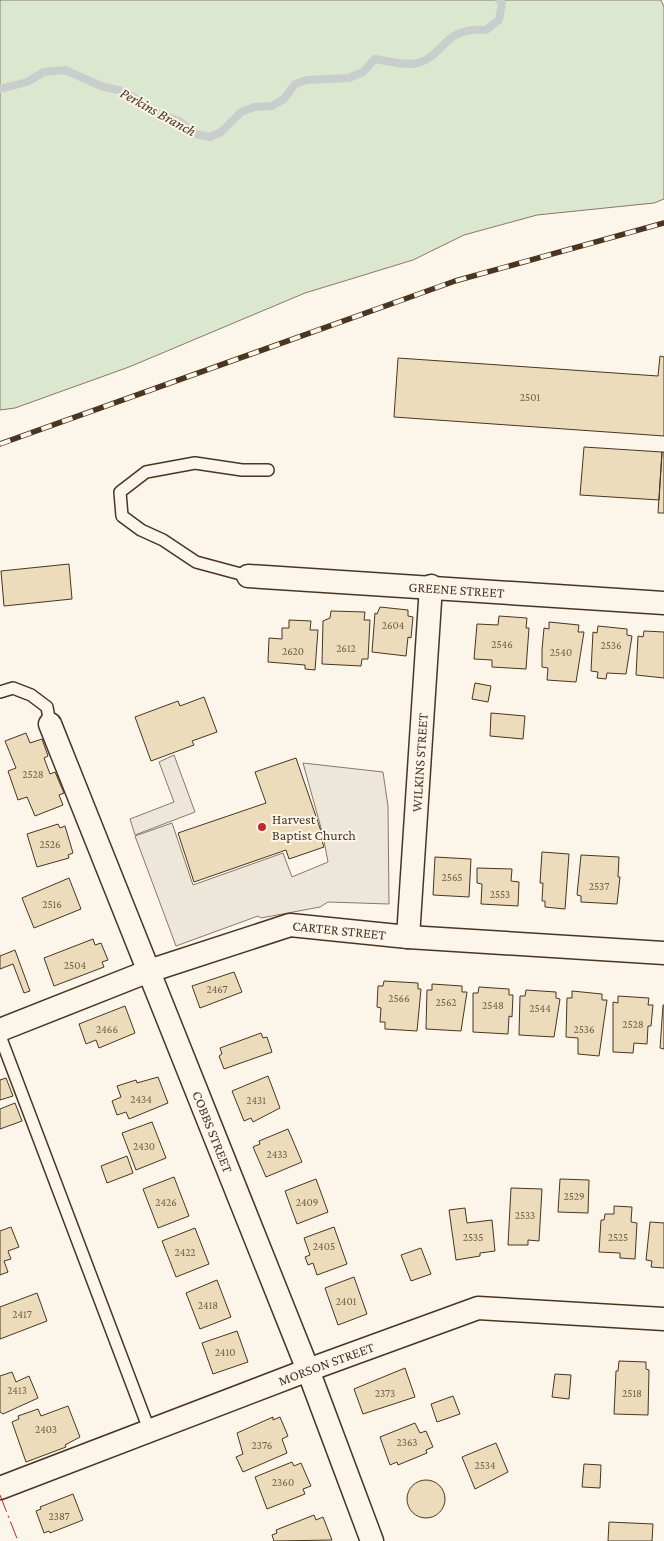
<svg xmlns="http://www.w3.org/2000/svg" width="664" height="1541" font-family="'Crimson Pro',serif">
	<style>
		.green { fill: #dce7d0; stroke: #887966 }
		.parking { fill: #ede7d9; stroke: #887966 }
		.lines { fill: none; stroke-linecap: round; stroke-linejoin: round }
		.stream { stroke: #c9cecd; stroke-width: 8 }
		.building { fill: #ecdcbc; stroke: #4a3520 }
		.service-casing { stroke: #4a3520; stroke-width: 14 }
		.minor-casing { stroke: #4a3520; stroke-width: 25 }
		.service { stroke: #fbf6e9; stroke-width: 11 }
		.minor { stroke: #fbf6e9; stroke-width: 22 }
		.rail-casing { stroke: #4a3520; stroke-width: 5.5 }
		.rail { stroke: #fbf6e9; stroke-width: 4; stroke-dasharray: 11; stroke-linecap: butt }
		.power { stroke: #c62828; stroke-width: 1; stroke-dasharray: 18 4 2.5 4; stroke-linecap: butt }
		.poi-dot { fill: #c62828; stroke: #fbf6e9; stroke-width: 2 }
		.labels { text-anchor: middle; stroke-width: 4; stroke-linejoin: round; paint-order: stroke }
		.number-label { font-size: 11px; fill: #725f47 }
		.street-label { font-size: 14px; fill: #4a3520; stroke: #fbf6e9 }
		.poi-label { font-size: 14px; fill: #4a3520; stroke: #fbf6e9; text-anchor: start }
		.water-label { font-size: 15px; font-style: italic; fill: #4a3520; stroke: #fbf6e9 }
	</style>
	<rect width="100%" height="100%" fill="#fbf6e9"/>
	<!-- green -->
	<path class="green" d="M0,0H661L664,7V199L654,203L537,215L464,235L413,260L305,293L129,367L15,408L0,410Z"/>
	<!-- parking -->
	<path class="parking" d="M174,755L195,812L135,835L130,819L174,802L159,762Z
		M303,763L383,772L388,806L389,904L328,902L320,907L261,918L258,916L176,946L135,836L172,823L193,885L283,853L292,877L328,862L323,835Z"/>
	<g class="lines">
		<!-- stream -->
		<path class="stream" d="M0,89L27,82L44,72L65,70L101,86L122,91L137,99L147,109L179,121L196,134L210,137L221,132L241,112L254,107L272,106L284,99L295,84L307,80L349,78L363,72L375,59C388,61 405,66 418,63C447,54 442,27 486,30L499,20L502,3L499,0"/>
	</g>
	<!-- building -->
	<path class="building" d="M660,356L664,357V436L394,417L398,358L658,376Z
		M584,447L662,452L659,500L580,495Z
		M662,452H664V513H658Z
		M69,564L72,599L4,606L1,571Z
		M380,607L408,610V616L413,617L411,638L408,637L406,656L372,652L375,613L377,614Z
		M331,611L365,612L364,620H370L368,659H362L361,666L322,664L323,621L330,618Z
		M499,616L527,618L526,628H529L526,669L492,667V660L474,659L477,624L498,625Z
		M289,620L311,621L310,630H318L315,670L305,669V665L268,662L269,638L282,639V628H289Z
		M549,622L579,625L578,632H584L576,682L547,680L548,668L542,667V650L544,628L549,629Z
		M598,626L627,629V635L632,636L626,674L607,673L606,679L597,678L598,672L591,671L593,632L597,633Z
		M644,631L664,632V678L636,675L638,636L643,637Z
		M475,683L491,686L488,702L472,699Z
		M204,697L217,732L192,741L194,745L151,761L135,717L178,701L180,706Z
		M491,713L525,716L523,739L490,736Z
		M26,733L30,743L42,739L48,756L44,758L50,774L55,772L64,793L59,795L63,805L35,816L27,797L18,800L8,771L16,768L5,741Z
		M296,758L323,837L321,838L324,847L289,859L286,850L194,882L178,833L266,803L255,772Z
		M58,824L60,828L65,826L73,853L68,855L69,858L37,867L27,834Z
		M542,852L569,854L565,909L545,907V901H542L543,883H540Z
		M581,855L619,857L618,877H620L617,904L581,902V896L577,895Z
		M435,857L471,859L469,897L433,895Z
		M477,868L512,869L511,881L519,882L518,906L481,904L482,884L477,883Z
		M69,878L81,909L34,928L22,898Z
		M93,939L95,945L101,943L108,960L102,962L104,967L54,986L44,958Z
		M15,950L30,991L24,993L13,964L0,969V956Z
		M234,972L242,992L200,1008L192,986Z
		M384,981L418,983V989H421L417,1031L385,1029V1022H380L381,1008L377,1007L378,986H383Z
		M432,984L462,986V992H467L461,1031L426,1029L427,990H432Z
		M479,987L509,989V995H513L512,1017L509,1016L508,1034L473,1032V993H478Z
		M526,990L556,992V998L560,999L554,1037L519,1035L520,996H525Z
		M572,991L602,994V1000H607L599,1056L578,1054V1038L566,1037L567,998H572Z
		M618,996L649,998L648,1005H653L651,1026H648L647,1044L634,1043L633,1053L613,1052V1002L618,1003Z
		M663,1005H664V1049L660,1048Z
		M125,1006L135,1033L99,1048L96,1040L86,1044L79,1024Z
		M261,1033L263,1038L267,1037L272,1052L224,1069L219,1056L222,1054L220,1048Z
		M268,1076L280,1108L253,1122L251,1118L244,1121L232,1091Z
		M158,1077L168,1103L129,1119L126,1112L117,1115L112,1101L121,1097L117,1086L136,1080L137,1083Z
		M6,1078L13,1096L0,1100V1080Z
		M15,1103L22,1121L0,1129V1109Z
		M152,1122L166,1158L136,1170L122,1133Z
		M288,1129L302,1162L266,1177L253,1147L260,1144L259,1141Z
		M127,1156L133,1173L107,1183L101,1166Z
		M174,1177L189,1216L158,1228L143,1189Z
		M316,1179L328,1212L297,1224L285,1191Z
		M560,1179L589,1180L588,1213L558,1212Z
		M511,1188L542,1189L539,1241L528,1240V1245H508Z
		M614,1206L632,1207L631,1222L637,1223L635,1259L620,1258V1253L599,1252L601,1220H604L605,1214H614Z
		M465,1208L467,1223L492,1220L495,1251L480,1253V1256L456,1260L449,1210Z
		M650,1222L664,1223V1268L651,1267L652,1261L646,1260Z
		M11,1227L19,1247L8,1251L11,1259L4,1261L8,1272L0,1275V1231Z
		M334,1227L347,1264L317,1275L313,1263L308,1265L305,1257L310,1255L304,1238Z
		M195,1228L209,1264L176,1277L162,1241Z
		M421,1248L431,1274L411,1281L401,1255Z
		M354,1277L367,1314L338,1325L325,1288Z
		M217,1280L231,1317L200,1329L186,1293Z
		M37,1293L47,1321L0,1339V1307Z
		M237,1331L248,1362L213,1374L202,1343Z
		M619,1361L646,1362V1369L649,1370L648,1415L614,1414L616,1371H618Z
		M405,1368L415,1397L363,1414L354,1389Z
		M12,1372L16,1382L29,1376L38,1398L3,1414L0,1412V1376Z
		M555,1374L571,1375L569,1399L552,1397Z
		M453,1396L460,1414L437,1422L431,1404Z
		M68,1406L80,1437L65,1445L66,1447L26,1462L12,1422L19,1419L18,1416L38,1409L41,1416Z
		M273,1417V1420L280,1417L288,1436L282,1439L287,1453L243,1472L236,1457L243,1454L237,1433Z
		M415,1423L420,1433L426,1431L433,1447L426,1450L427,1453L398,1465L397,1462L390,1465L380,1437Z
		M496,1443L508,1472L475,1489L462,1457Z
		M292,1462L294,1466L301,1463L311,1486L303,1489L305,1494L267,1509L255,1477Z
		M584,1464L601,1465L600,1488L582,1487Z
		M407 1499a19 19 0 1 1 38 0a19 19 0 1 1-38 0Z
		M73,1494L83,1520L50,1533L49,1531L44,1533L36,1511L41,1509L40,1507Z
		M314,1515L316,1520L323,1517L332,1540L274,1541L272,1535L277,1533L276,1530Z
		M609,1522L653,1524L652,1541H608Z"/>
	<g class="lines">
		<!-- service casing -->
		<g class="service-casing">
			<path id="service" d="M248,576L196,562L163,540L141,530L122,516L120,492L146,472L195,463L242,470H268
				M0,692L13,688L31,695L47,707L50,724
				M0,1036L150,1432"/>
		</g>
		<!-- minor casing -->
		<g class="minor-casing">
			<g id="minor">
				<path id="s1" d="M248,576L664,603"/>
				<path id="s2" d="M50,724L308,1370L372,1541"/>
				<path id="s3" d="M408,937L431,586"/>
				<path id="s4" d="M0,1030L149,971L290,925L408,937L664,953"/>
				<path id="s5" d="M0,1488L308,1370L478,1308L664,1319"/>
			</g>
		</g>
		<!-- service -->
		<use href="#service" class="service"/>
		<!-- minor -->
		<use href="#minor" class="minor"/>
		<!-- rail casing -->
		<g class="rail-casing">
			<path id="rail" d="M0,444L455,281L664,223"/>
		</g>
		<!-- rail -->
		<use href="#rail" class="rail"/>
		<!-- power -->
		<path class="power" d="M0,1495L18,1541"/>
	</g>
	<!-- markers -->
	<circle class="poi-dot" cx="262" cy="827" r="5"/>
	<g class="labels">
		<!-- number labels -->
		<g class="number-label">
			<text x="530" y="401">2501</text>
			<text x="393" y="629">2604</text>
			<text x="502" y="648">2546</text>
			<text x="611" y="649">2536</text>
			<text x="346" y="652">2612</text>
			<text x="293" y="655">2620</text>
			<text x="561" y="656">2540</text>
			<text x="33" y="778">2528</text>
			<text x="50" y="848">2526</text>
			<text x="452" y="881">2565</text>
			<text x="599" y="890">2537</text>
			<text x="500" y="898">2553</text>
			<text x="52" y="908">2516</text>
			<text x="75" y="969">2504</text>
			<text x="217" y="993">2467</text>
			<text x="399" y="1002">2566</text>
			<text x="446" y="1006">2562</text>
			<text x="493" y="1009">2548</text>
			<text x="540" y="1012">2544</text>
			<text x="633" y="1028">2528</text>
			<text x="107" y="1033">2466</text>
			<text x="584" y="1033">2536</text>
			<text x="141" y="1103">2434</text>
			<text x="256" y="1104">2431</text>
			<text x="144" y="1150">2430</text>
			<text x="277" y="1158">2433</text>
			<text x="574" y="1200">2529</text>
			<text x="166" y="1206">2426</text>
			<text x="307" y="1206">2409</text>
			<text x="525" y="1219">2533</text>
			<text x="473" y="1241">2535</text>
			<text x="618" y="1241">2525</text>
			<text x="324" y="1250">2405</text>
			<text x="185" y="1256">2422</text>
			<text x="346" y="1305">2401</text>
			<text x="208" y="1309">2418</text>
			<text x="22" y="1318">2417</text>
			<text x="225" y="1356">2410</text>
			<text x="17" y="1394">2413</text>
			<text x="385" y="1397">2373</text>
			<text x="632" y="1397">2518</text>
			<text x="46" y="1433">2403</text>
			<text x="407" y="1446">2363</text>
			<text x="262" y="1449">2376</text>
			<text x="485" y="1469">2534</text>
			<text x="283" y="1486">2360</text>
			<text x="59" y="1520">2387</text>
		</g>
		<!-- street labels -->
		<g class="street-label">
			<text dy="5" stroke="none"><textPath href="#s1" startOffset="209">GREENE STREET</textPath></text>
			<text dy="5" stroke="none"><textPath href="#s3" startOffset="175">WILKINS STREET</textPath></text>
			<text dy="5" stroke="none"><textPath href="#s4" startOffset="358">CARTER STREET</textPath></text>
			<text dy="5" stroke="none"><textPath href="#s2" startOffset="439">COBBS STREET</textPath></text>
			<text dy="5" stroke="none"><textPath href="#s5" startOffset="349">MORSON STREET</textPath></text>
		</g>
		<!-- poi labels -->
		<g class="poi-label">
			<text x="272" y="824">Harvest<tspan x="272" dy="16">Baptist Church</tspan></text>
		</g>
		<!-- water labels -->
		<g class="water-label">
			<text transform="translate(158 112) rotate(29)" y="5">Perkins Branch</text>
		</g>
	</g>
</svg>
